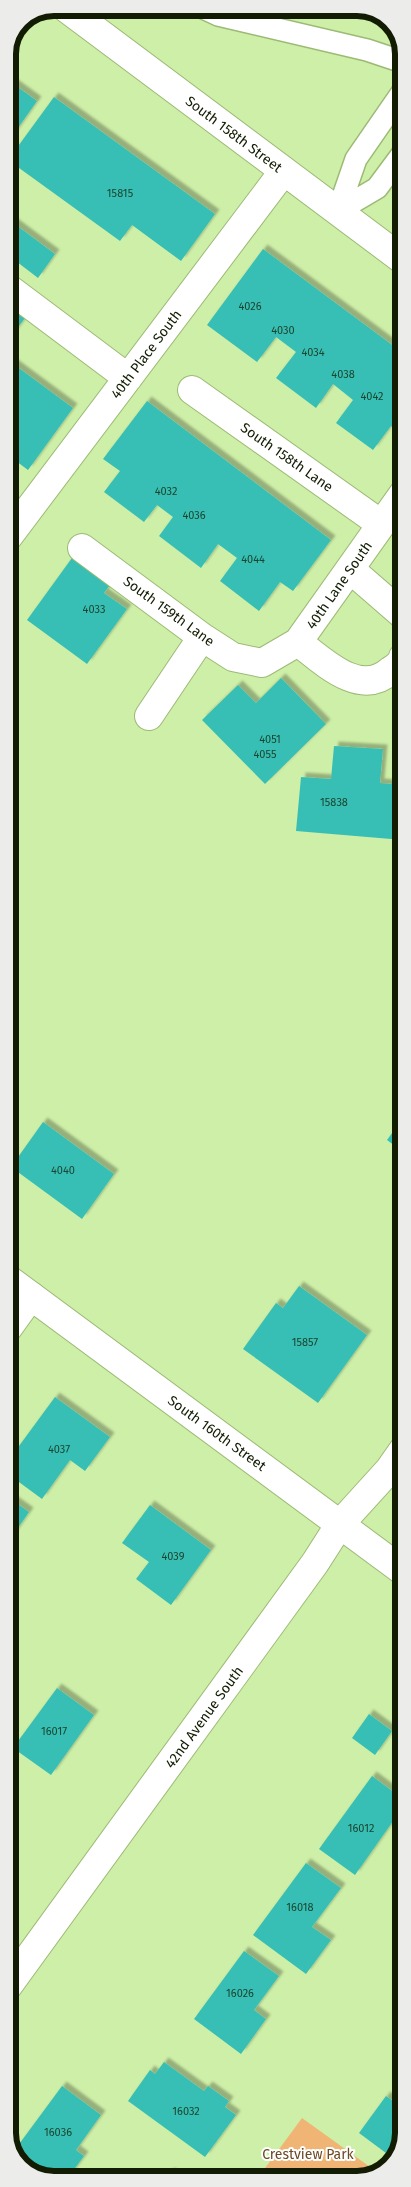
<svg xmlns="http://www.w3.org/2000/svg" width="411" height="2187" font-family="'Fira Sans',sans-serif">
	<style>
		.green { fill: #f0b575 }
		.building { fill: #38bfb5; filter: url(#shadow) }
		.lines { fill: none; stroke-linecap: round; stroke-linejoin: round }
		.service-casing { stroke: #9cba75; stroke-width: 24 }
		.minor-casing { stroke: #9cba75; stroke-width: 30 }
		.tertiary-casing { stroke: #9cba75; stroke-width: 30 }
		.service { stroke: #fff; stroke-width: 21 }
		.minor { stroke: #fff; stroke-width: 28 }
		.tertiary { stroke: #fff; stroke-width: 28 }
		.labels { text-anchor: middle; stroke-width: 4; stroke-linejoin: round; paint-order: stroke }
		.number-label { font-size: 11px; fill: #1b452f }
		.street-label { font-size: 14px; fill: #111c02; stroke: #fff }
		.park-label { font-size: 14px; fill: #6b4a25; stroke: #fff }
		.rim { fill: none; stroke: #111c02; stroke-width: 6 }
	</style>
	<defs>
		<filter id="shadow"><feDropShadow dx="4.5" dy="-4.5" stdDeviation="1" flood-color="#0004"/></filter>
	</defs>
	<rect width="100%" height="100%" fill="#ceefa7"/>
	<!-- green -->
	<path class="green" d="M302,2118L377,2172L363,2179H257Z"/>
	<!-- building -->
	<path class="building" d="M285,8H322L318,18Z
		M8,80L37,101L8,142Z
		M54,97L215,214L181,261L132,225L120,241L8,160Z
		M8,219L55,254L38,278L8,255Z
		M263,249L403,353V436L391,426L373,450L336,423L353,400L333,384L316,408L276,378L296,352L276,337L257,362L207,325Z
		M8,305L25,318L9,339L8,338Z
		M8,360L73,408L28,470L8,455Z
		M147,401L331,540L293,591L280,582L259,611L220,581L237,558L218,544L201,568L159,536L173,517L157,505L144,522L104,492L120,471L103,459Z
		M77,551L115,578L104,593L127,609L87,664L27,620Z
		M281,678L326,724L265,784L202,720L238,685L256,703Z
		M334,746L383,749L380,783L403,785V840L296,831L301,777L331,779Z
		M403,1118V1152L387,1140Z
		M43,1122L114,1174L82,1219L11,1167Z
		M299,1286L367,1335L318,1403L243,1349L276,1303L283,1308Z
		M55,1397L110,1437L85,1471L70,1460L42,1499L8,1474V1461Z
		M8,1497L29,1512L8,1542Z
		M150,1505L211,1550L171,1605L136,1579L149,1562L122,1543Z
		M57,1688L94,1715L51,1775L13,1748Z
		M369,1714L392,1731L375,1755L352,1738Z
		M372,1776L403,1799V1807L355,1875L319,1849Z
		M306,1863L341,1888L312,1927L331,1940L306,1974L253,1935Z
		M244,1951L279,1976L254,2010L266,2019L241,2054L194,2019Z
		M164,2062L204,2091L208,2086L229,2101L225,2107L236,2115L205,2157L128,2101L150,2070L155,2074Z
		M62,2086L101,2115L76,2150L84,2156L67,2179H48L21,2166L14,2151Z
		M386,2096L403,2108V2133L394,2159L359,2133Z
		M170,2172L179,2179H165Z"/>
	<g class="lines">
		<!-- service casing -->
		<g class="service-casing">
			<path id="service" d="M203,8L218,15L367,50L403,62
				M338,211L356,159L403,91
				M338,211L377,188L403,153"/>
		</g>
		<!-- minor casing -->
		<g class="minor-casing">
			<path id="minor" d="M66,8L403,260
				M8,288L128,378
				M192,390L381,524
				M8,537L283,172
				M82,548L202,637L233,657L262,663L298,642L403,494
				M350,569L403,615
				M298,642C323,661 360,698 390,671C396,667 401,664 403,657
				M149,716L202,637
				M8,1328L31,1296"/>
		</g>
		<!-- tertiary casing -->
		<g class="tertiary-casing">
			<path id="tertiary" d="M8,1279L403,1571
				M8,1986L315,1563L340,1524L389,1470L403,1450"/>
		</g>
		<!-- service -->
		<use href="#service" class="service"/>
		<!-- minor -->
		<use href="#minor" class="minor"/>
		<!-- tertiary -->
		<use href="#tertiary" class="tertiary"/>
	</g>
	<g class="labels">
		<!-- number labels -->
		<g class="number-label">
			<text x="120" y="197">15815</text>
			<text x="250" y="310">4026</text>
			<text x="283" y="334">4030</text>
			<text x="313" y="356">4034</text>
			<text x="343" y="378">4038</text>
			<text x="372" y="400">4042</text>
			<text x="166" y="495">4032</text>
			<text x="194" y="519">4036</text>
			<text x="253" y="563">4044</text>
			<text x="94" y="613">4033</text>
			<text x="270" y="743">4051</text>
			<text x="265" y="758">4055</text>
			<text x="334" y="806">15838</text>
			<text x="63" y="1174">4040</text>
			<text x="305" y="1346">15857</text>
			<text x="59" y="1453">4037</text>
			<text x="173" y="1560">4039</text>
			<text x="54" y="1735">16017</text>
			<text x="361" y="1832">16012</text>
			<text x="300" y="1911">16018</text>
			<text x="240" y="1997">16026</text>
			<text x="186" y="2115">16032</text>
			<text x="58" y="2136">16036</text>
		</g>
		<!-- street labels -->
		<g class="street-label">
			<text transform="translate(234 134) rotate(37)" y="5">South 158th Street</text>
			<text transform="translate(146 354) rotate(-53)" y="5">40th Place South</text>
			<text transform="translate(287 457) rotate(35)" y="5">South 158th Lane</text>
			<text transform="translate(339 585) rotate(-55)" y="5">40th Lane South</text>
			<text transform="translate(169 611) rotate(36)" y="5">South 159th Lane</text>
			<text transform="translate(217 1433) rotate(36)" y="5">South 160th Street</text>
			<text transform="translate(204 1717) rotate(-54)" y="5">42nd Avenue South</text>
		</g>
		<!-- park labels -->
		<g class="park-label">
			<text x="308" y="2159">Crestview Park</text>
		</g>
	</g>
	<!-- crop -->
	<path d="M0 0H411V2187H0ZM54 16H357A38 38 0 0 1 395 54V2133A38 38 0 0 1 357 2171H54A38 38 0 0 1 16 2133V54A38 38 0 0 1 54 16Z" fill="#ecedeb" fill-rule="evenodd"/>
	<path class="rim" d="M54 16H357A38 38 0 0 1 395 54V2133A38 38 0 0 1 357 2171H54A38 38 0 0 1 16 2133V54A38 38 0 0 1 54 16Z"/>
</svg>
